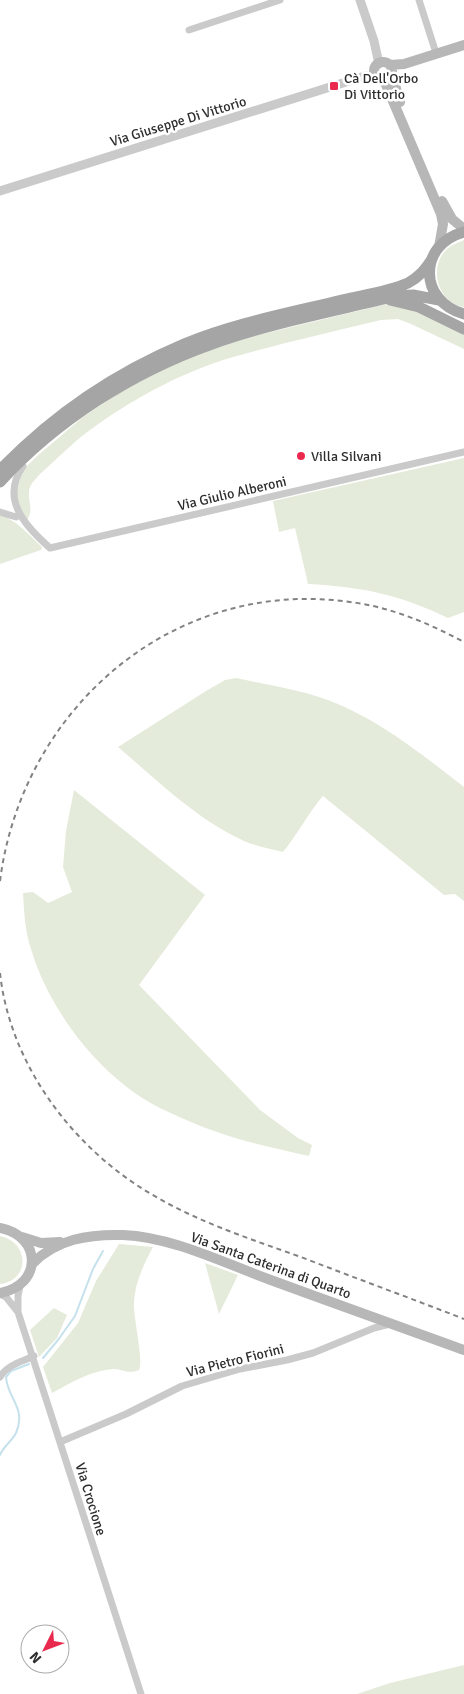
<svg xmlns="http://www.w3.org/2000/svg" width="464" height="1694" font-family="Signika,sans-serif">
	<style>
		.green { fill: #e5ebda }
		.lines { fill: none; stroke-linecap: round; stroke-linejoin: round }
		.stream { stroke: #c5e1ec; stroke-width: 2 }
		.minor { stroke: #cacaca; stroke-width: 7 }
		.tertiary { stroke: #cacaca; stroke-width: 9 }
		.secondary { stroke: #b7b7b7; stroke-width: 10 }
		.primary { stroke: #a5a5a5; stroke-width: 11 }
		.rail { stroke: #828282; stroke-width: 2; stroke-dasharray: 5 4; stroke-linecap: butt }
		.poi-dot { fill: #e92a4e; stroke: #fff; stroke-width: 2 }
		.labels { text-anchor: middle; stroke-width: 5; stroke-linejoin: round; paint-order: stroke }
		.poi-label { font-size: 14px; fill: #2d2d2d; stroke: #fff; text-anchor: start }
		.street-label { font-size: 14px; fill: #2d2d2d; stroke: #fff }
	</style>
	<rect width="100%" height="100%" fill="#fff"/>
	<!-- green -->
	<path class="green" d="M464,240V307C439,303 429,271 444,252C449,246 457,243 464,240Z
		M387,304H399L464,331V349L411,324L398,319L381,320C332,332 282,343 233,357C185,371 138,396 97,425C76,439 58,458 39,475C35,480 29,485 29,492C28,503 34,510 27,520L14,501L22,471L36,457L83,417L116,395L158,372L203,352L254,336Z
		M464,458V612L448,618C398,594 362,587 308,584L295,528L279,532L273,501Z
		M0,515C17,520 29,535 42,547L41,550L0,564Z
		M236,678C263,684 296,689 322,698C375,716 420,753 464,787V901L455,894L444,895L323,796C308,813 298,834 283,852C269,848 254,846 242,840C195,818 157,780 118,747L206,691L225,680Z
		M74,790L205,895L139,985L260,1110L298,1138L312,1145L309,1156C279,1149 248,1143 220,1133C201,1127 182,1118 164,1110C103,1081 50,1013 31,949C25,931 24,912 23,893L33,892L48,903L72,892L63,867L66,831Z
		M0,1236C30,1242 30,1281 0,1284Z
		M119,1244L153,1247C144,1264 135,1282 134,1302C133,1318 144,1360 139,1370C126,1375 123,1368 112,1369C90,1371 71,1383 52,1393L43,1367L78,1323L96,1281Z
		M205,1263L238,1275L219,1314Z
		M54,1308L67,1315L57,1338L39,1357L30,1330Z
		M464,1665V1694H357L390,1683Z"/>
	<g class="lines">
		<!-- stream -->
		<path class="stream" d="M43,1358L58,1340L75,1316L93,1269L103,1251
			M0,1455C3,1447 12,1441 16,1433C27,1408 7,1398 6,1377L11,1371L29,1364"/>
		<!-- minor -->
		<path class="minor" d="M419,0L436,53
			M189,30L280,0
			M23,466C0,499 25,526 50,548L464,452
			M0,512L16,517
			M20,1286L18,1296V1312L141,1694
			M0,1294L6,1297L18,1312
			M0,1377C7,1365 21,1362 34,1356
			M60,1442L126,1414L182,1386L240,1369L287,1360L313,1353L374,1328L390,1324"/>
		<!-- tertiary -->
		<path class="tertiary" d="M360,0L374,41L379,64
			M0,191L365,76L377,77"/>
		<!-- secondary -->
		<path class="secondary" d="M374 71a9 9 0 1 1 18 0a9 9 0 1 1-18 0Z
			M390,65L404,64L464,45
			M392,75L400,102
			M384,80L441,214L443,224L439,247
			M442,201L452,219L464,229
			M0,1228C42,1236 43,1285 0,1293
			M22,1237L41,1243L60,1242
			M32,1264C56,1239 89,1234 123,1235C172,1237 222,1262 268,1279C333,1303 398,1326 464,1350"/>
		<!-- primary -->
		<path class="primary" d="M464,232C418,244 418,301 464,314
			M390,300L419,307L464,329
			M0,470C52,416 115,373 184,344C235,323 289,313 342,300C363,295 387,292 408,283C419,277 425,270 432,259
			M0,482C57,420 133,372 212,344C271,323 335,311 396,296L413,295L439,300"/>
		<!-- rail -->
		<path class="rail" d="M0,881C22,708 174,577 350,602C391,607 428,623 464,642
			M0,973C10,1065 73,1148 151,1194C198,1222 250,1239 301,1257C355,1278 410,1298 464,1319"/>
	</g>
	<!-- markers -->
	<g class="poi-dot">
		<rect x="329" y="81" width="10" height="10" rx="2.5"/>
		<circle cx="301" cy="456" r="5"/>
	</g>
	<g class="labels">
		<!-- poi labels -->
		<g class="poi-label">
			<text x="344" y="83">Cà Dell'Orbo<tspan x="344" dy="16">Di Vittorio</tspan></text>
			<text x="311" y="461">Villa Silvani</text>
		</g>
		<!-- street labels -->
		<g class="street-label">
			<text transform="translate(178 121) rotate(-17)" y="5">Via Giuseppe Di Vittorio</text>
			<text transform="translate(232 493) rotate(-13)" y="5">Via Giulio Alberoni</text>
			<text transform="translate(271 1265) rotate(20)" y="5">Via Santa Caterina di Quarto</text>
			<text transform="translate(235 1360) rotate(-14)" y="5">Via Pietro Fiorini</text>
			<text transform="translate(91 1499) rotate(73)" y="5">Via Crocione</text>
		</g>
	</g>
	<!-- north arrow -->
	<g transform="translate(45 1649) rotate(228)"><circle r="24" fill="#ffffff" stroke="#ababab"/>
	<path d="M0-4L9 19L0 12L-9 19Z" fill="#e92a4e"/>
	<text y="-8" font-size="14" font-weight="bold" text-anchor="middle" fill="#2d2d2d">N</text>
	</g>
</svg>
